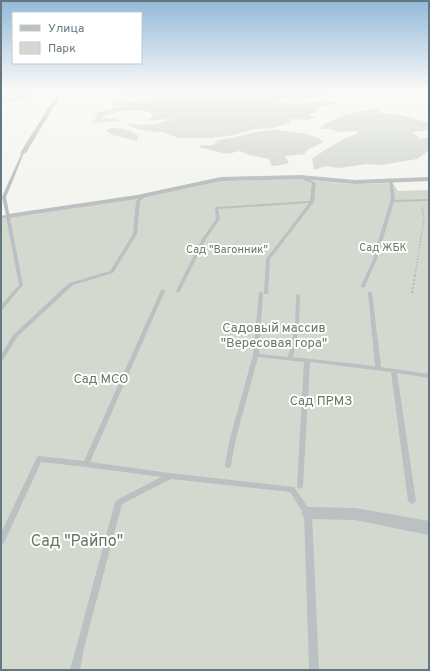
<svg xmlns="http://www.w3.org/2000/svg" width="430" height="671" font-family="Overpass,sans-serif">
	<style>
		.green { fill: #d4d9d0 }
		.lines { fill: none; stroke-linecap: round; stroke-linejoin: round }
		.path-far1 { stroke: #b7babc; stroke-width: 1.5; stroke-dasharray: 1.5 1.5; stroke-linecap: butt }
		.path { stroke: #b7babc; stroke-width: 2; stroke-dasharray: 2 2; stroke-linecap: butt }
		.lane { fill: #bbc0c2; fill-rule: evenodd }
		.street { fill: #bbc0c2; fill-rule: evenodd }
		.labels { text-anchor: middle; stroke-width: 4; stroke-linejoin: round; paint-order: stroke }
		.far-park-label { font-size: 11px; fill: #6a7763; stroke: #fff }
		.park-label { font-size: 13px; fill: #6a7763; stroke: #fff }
		.near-park-label { font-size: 16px; fill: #6a7763; stroke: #fff }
	</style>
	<rect width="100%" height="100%" fill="#f4f4f0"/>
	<!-- green -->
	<path class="green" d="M1,90H48L55,91L54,94L31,96L25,100L1,103Z
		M83,90H347L361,93L343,92L345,94L319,97L284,98L274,103L305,104L312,101L322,100L338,103L315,107L318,112L308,115L315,117L309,120L292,119L290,123L273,128L255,129L228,136L211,138H178L163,132H154L138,129L125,123C140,126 156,126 169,120L168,119L147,121L153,116L150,112C134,108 118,110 102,117L103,119L117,118L122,121L92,123L97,118L94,116L98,112C106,112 111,108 119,107L118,105H111C116,102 121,98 127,101L126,103L154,99L155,96H119L111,94L116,92L114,91L103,93L75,92Z
		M380,109L379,113L402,115L429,123V130L412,132L421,139L429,137V150L417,159L381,165L367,164L339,168L326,166L314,170L312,159C327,148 341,140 358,133L356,131L339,132L330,129H319C333,116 362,110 380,109Z
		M111,128C122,128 129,129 138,136L137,141L113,135L106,131Z
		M274,130C290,132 312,132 324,142L309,149L304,154L285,156L289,163L282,165L272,166L269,159L249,155L240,151L227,154L198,147L202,145H213L218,140C237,138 254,131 274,130Z
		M300,179L353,184L393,183L398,191L429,190V670H1V217L35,214L149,196L224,180Z"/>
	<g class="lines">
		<!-- path-far1 -->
		<path class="path-far1" d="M415,275L424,219L422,206"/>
		<!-- path -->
		<path class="path" d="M412,293L415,274"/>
		<!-- lane -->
		<path class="lane" d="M22,152L24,153L6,197L23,285L3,309H1V305L19,285L6,217L1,218V216L6,215L2,197Z
			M299,176H301L316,183L314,202L270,259L268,294H264V293L266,259L309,203L218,209L220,219L206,239L180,291V292H176V291L202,239L216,219L215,207L310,201L312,183L299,178Z
			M389,180L392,181L395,198L394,200L429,199V201L394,202L377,259L365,286V287H361V286L373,259L391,198Z
			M144,194L147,195L140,201L137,234L113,273L73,285L17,337L3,360L1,361V355L13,335L69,283L110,271L133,234L136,201Z
			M161,290H165V291L90,462L170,473L294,487L312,513L319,670H309L304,514L290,492L171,479L122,504L84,648L80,670H70L76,648L115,502L117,500L161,477L86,467L41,462L4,543L1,544V533L37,457L39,456L84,461Z
			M259,292H263V293L259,354L288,357L295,327L296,295L298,294L300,295L299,327L293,357L375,366L368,293V292H372L381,367L429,374V378L397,373L416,501L414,503L412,504L410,503L408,501L391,372L310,362L303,486L302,488L300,489L298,488L297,486L304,362L258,357L236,438L231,465L230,467L228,468L226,467L225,465L230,438L253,355Z"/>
		<!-- street -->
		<path class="street" d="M54,90H58L60,96L26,153L21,154L20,153L56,96Z
			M300,175L355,180L429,177V181L355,184L300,179L221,181L137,199L8,218L4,216L8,214L137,195L221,177Z
			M308,507L355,508L429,521V535L355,520L308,519L303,517L301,513L303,509Z"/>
	</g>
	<!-- sky -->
	<linearGradient id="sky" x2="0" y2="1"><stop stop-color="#92b9d9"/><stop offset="0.49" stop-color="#fafaf8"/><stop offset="1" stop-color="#fafaf8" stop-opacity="0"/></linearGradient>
	<rect width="430" height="184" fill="url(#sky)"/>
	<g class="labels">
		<!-- far-park labels -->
		<g class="far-park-label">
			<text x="383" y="251">Сад ЖБК</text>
			<text x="227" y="253">Сад "Вагонник"</text>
		</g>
		<!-- park labels -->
		<g class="park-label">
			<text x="274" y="332">Садовый массив<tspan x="274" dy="15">"Вересовая гора"</tspan></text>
			<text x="101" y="383">Сад МСО</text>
			<text x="321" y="405">Сад ПРМЗ</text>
		</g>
		<!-- near-park labels -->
		<g class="near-park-label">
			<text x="77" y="546">Сад "Райпо"</text>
		</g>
	</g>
	<!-- border -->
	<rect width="430" height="671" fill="none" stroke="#657780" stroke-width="4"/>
	<!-- legend -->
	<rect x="12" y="12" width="130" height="52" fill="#ffffff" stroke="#c1c9cc"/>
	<rect x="20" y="25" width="20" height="6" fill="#bbc0c2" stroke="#c1c9cc"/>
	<text x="48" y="32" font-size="12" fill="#657780">Улица</text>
	<rect x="20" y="42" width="20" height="12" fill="#d4d9d0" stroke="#c1c9cc"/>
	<text x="48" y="52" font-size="12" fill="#657780">Парк</text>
</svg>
